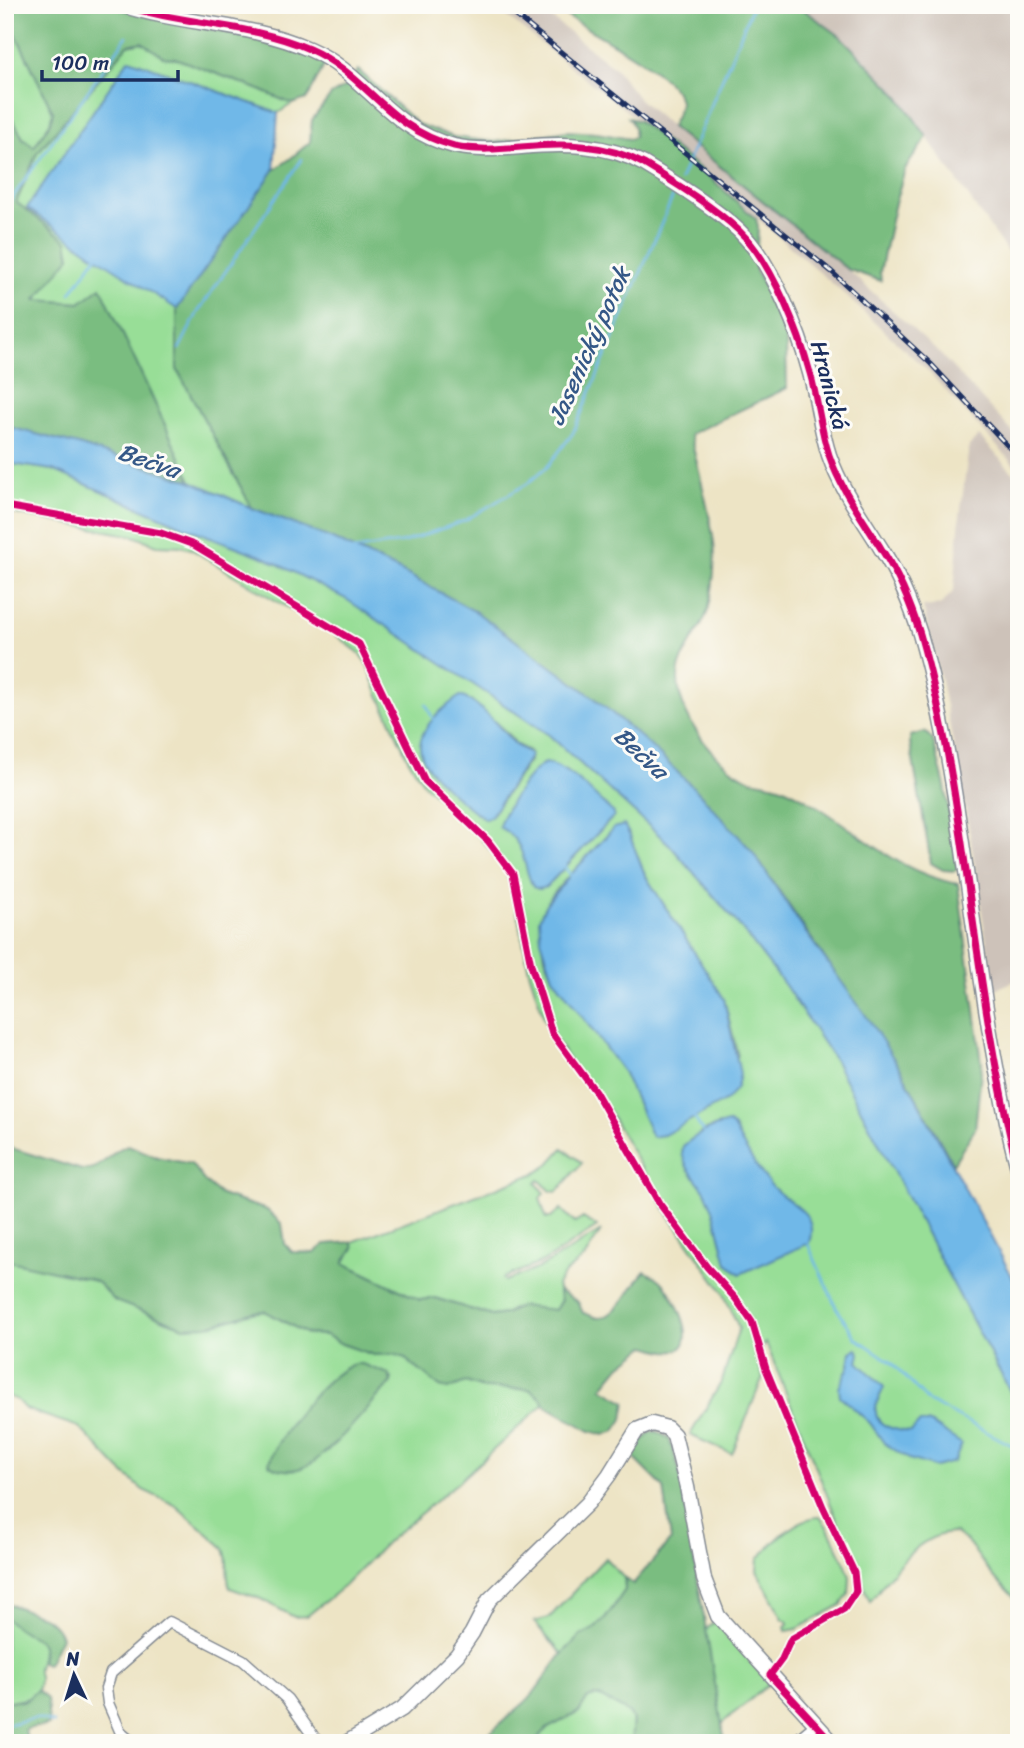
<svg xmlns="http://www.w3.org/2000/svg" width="1024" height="1748" font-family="Sriracha,sans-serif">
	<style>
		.industrial { fill: #cdc2b9 }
		.green { fill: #98de97; stroke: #5a867a; stroke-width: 2; fill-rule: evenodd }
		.forest { fill: #7abd80; stroke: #4a766f; stroke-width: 2 }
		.water { fill: #70b8e8; stroke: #4674a3; stroke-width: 2 }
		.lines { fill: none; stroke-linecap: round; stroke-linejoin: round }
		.stream { stroke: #70b8e8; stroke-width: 2.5 }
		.street-casing { stroke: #848a92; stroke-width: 13 }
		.secondary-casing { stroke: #848a92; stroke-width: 17 }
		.street { stroke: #fff; stroke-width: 10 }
		.secondary { stroke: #fff; stroke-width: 14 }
		.rail-casing { stroke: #1b2f5e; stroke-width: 5 }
		.rail { stroke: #fdfcf7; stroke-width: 2.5; stroke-dasharray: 8; stroke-linecap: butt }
		.cycleway-casing { stroke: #fdfcf7; stroke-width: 11 }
		.cycleway { stroke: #d6006c; stroke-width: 7 }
		.labels { text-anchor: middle; stroke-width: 6; stroke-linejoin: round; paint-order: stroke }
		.street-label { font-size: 23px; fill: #1b2f5e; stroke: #fdfcf7 }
		.water-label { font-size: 24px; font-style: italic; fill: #355887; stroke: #fdfcf7 }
	</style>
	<rect width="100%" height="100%" fill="#fdfcf7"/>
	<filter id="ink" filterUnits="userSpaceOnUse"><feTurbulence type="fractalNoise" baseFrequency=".0143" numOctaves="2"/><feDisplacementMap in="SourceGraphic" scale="14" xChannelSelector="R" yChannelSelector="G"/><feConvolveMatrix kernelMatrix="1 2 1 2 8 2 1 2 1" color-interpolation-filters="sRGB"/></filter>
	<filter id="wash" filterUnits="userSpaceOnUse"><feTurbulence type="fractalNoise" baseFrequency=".00686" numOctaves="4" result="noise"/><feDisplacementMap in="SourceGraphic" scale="28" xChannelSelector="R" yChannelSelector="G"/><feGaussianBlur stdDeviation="1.57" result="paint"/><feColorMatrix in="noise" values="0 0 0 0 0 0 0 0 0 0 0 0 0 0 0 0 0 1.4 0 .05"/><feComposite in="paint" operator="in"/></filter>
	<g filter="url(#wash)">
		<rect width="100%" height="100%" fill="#ede4c5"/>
		<!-- industrial -->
		<path class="industrial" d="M492,5H535L616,69L638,98L671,127L847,269L940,354L1019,439V470L926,369L833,284L699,168Z
			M797,5H1019V269L896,93L840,36Z
			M979,436L1019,479V979L994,990L968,822L941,680L923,607L940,605L954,591L960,516L969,446Z"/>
		<!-- green -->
		<path class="green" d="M5,11L53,112L50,123L34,147L23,138L5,106Z
			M142,42L164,57L175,58L260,90L292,104L278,113L129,59L27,208L177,309V369L252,508L191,481L101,288L80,303L35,300L70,257L67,241L16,203L37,153L128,45Z
			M5,463L53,470L187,528L266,558L347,599L549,735L669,844L737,923L785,985L834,1059L1019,1408V1602L993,1576L966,1540L955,1533C916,1533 891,1575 870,1602L766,1343L756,1355L763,1377L732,1454L690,1435L722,1381L739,1328L723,1292L670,1217L605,1105L570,1062L546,1024L529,971L515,900L506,871L495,855L476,833L424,784L408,759L377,691L369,667L359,653L326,627L283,605L191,549L180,546L157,545L134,536L5,512ZM471,700L507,733L517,745L529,751L531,755L529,761L491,816L485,819L453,793L423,758C431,724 431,705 471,700ZM567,771L614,816L546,887L539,889L533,887L525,857L512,834L500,822L515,797ZM629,834L645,875L724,999L738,1056L652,1136L624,1073L553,977L545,958L539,920L546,904L557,889L600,843ZM719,1125L734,1128C745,1150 760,1176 778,1192L727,1263L714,1212L705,1191L687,1167L701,1132Z
			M563,1148L582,1163L557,1192L551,1191L539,1180L536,1183L545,1193L540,1198L546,1218H551L561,1209L575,1223L583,1218L597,1227L543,1262L503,1278L505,1281L539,1268L601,1231L584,1258L566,1272L557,1285L561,1300L555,1310L512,1309L505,1314L492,1316L435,1298L420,1300L344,1263L354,1248L352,1242L536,1173L547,1166Z
			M5,1260L90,1279L98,1283L115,1301L175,1324L265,1311L307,1334L326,1335L342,1344L374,1355L394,1354L403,1357L432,1380L466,1382L483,1388L529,1389L541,1398L544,1404L457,1483L388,1541L344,1586L307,1616L294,1617L261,1599L230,1588C225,1574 230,1560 223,1547L175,1505L143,1490L120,1470L79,1427L25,1409L17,1400L5,1395ZM345,1368L392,1378L391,1382L355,1421L270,1459L290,1423Z
			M816,1517H820L828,1528L846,1565L850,1577L849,1594L841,1605L797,1629L786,1631L785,1626L788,1624L787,1621L783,1619L757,1571L758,1559C773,1543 792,1521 816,1517Z
			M605,1558L624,1578L625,1590L605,1619L594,1629L580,1636L562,1654L534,1622L549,1618Z
			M5,1618C18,1627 36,1633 42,1645C43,1655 40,1660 38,1668C37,1672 39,1675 39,1679C40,1700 21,1701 5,1701Z
			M716,1620L773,1681L721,1724L705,1631Z
			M594,1696C604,1697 630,1708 632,1719C634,1726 632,1736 631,1743H533L548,1728L579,1712L588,1698Z"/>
		<!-- forest -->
		<path class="forest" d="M5,5H109L150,17L272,41L310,54L325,64L307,99L292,104L260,90L175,58L164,57L142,42L128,45L37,153L16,202L67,241L70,257L36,300L80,303L101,287L191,481L78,445L5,426V106L23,138L34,147L50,123L53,112L5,11Z
			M550,5H797L840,36L896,93L927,137L905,169L894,207L880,272L881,281L847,269L671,127C674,120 680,109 680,102C677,71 574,25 550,5Z
			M358,70L418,124L454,137L495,142L567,131L597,133L630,139L634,137C635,129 634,124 629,118L639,121L699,168L756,219L758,226L756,271L778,313L786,341L787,388L690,434C698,470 709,507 714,543C716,559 713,590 709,606C705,628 678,653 678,678C678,715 712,760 743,776C753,782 767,782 779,786C788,789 798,795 807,800C861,832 893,871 958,884L982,1063L975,1129L953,1164L901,1070L752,851L698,792L644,740L593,697L476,612L399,570L330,538L252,508L177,369V309L274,170L290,159L310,142L312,120L331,95L348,85Z
			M925,732L933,740L945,786L958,867L955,871L943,870L931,863L910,743V736Z
			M128,1145L157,1157L191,1164L206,1183L221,1195L267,1210L282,1224L285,1244L292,1252L314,1253L325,1244L352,1242L354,1248L346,1258L344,1263L420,1300L435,1298L492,1316L505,1314L521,1306L555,1310L561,1300L558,1290L578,1302L583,1313C588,1314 595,1318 599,1318C616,1318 634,1283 645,1271C650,1274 656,1276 660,1280C672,1290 703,1346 674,1351C666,1353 655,1348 646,1346L620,1366L602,1388L626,1402L623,1419L615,1431L604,1435L590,1431L546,1406L541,1398L529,1389L483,1388L466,1382L448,1389L440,1387L403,1357L394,1354L374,1355L342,1344L326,1335L307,1334L265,1311L255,1312L208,1326L184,1327L115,1301L98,1283L90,1279L5,1260V1146L82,1170C103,1170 111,1150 128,1145Z
			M354,1364H362L389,1374L391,1382C367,1408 342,1440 315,1461C302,1471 281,1474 269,1464C277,1434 325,1375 354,1364Z
			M656,1431L669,1438L679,1469L725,1743H631L633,1720L629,1713L600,1697L594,1696L588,1698L579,1712L548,1728L533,1743H478L530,1698L562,1654L580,1636L594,1629L605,1619L625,1590V1578L633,1584L671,1540L664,1488L631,1455L649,1433Z
			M5,1602C25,1612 54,1614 61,1637L49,1662L46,1664L41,1662C46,1637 37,1639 19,1629C14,1626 10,1621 5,1618Z
			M37,1690L47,1699L49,1725L25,1729L27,1743H5V1701H25Z"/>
		<!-- water -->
		<path class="water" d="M129,59L278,113L274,170L177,309L96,257L27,208Z
			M5,426L78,445L191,481L252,508L330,538L399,570L476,612L593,697L644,740L698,792L752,851L804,930L869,1020L901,1070L1019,1289V1408L834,1059L785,985L737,923L669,844L549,735L346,599L266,558L187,528L53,470L5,463Z
			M460,696C485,705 499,729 517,746C522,750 527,750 531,755L491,816L485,819C466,806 420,771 420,746C421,725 444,707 460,696Z
			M546,763C569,766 595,797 614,813V816L546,887L539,889L533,887C521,862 527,842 499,827C502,813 532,766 546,763Z
			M624,825L629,834L645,875L724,999L740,1074L737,1087L728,1099L664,1135L652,1137L624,1073L553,977L541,940L539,919L546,904L571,874L614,828Z
			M728,1123L734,1128C744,1148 756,1167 770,1184C786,1205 820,1208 809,1243L740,1274L727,1263L714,1212L705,1191L687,1167L682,1154L683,1146C696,1134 711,1127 728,1123Z
			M857,1349L860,1354L858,1362L884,1387C882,1393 878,1398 877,1403C870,1427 895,1430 911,1432L919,1423H930L962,1444L954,1462L935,1467L909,1459L884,1443L870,1423L840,1396L839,1388L849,1366L851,1352Z"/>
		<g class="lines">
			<!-- stream -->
			<path class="stream" d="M680,180L753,5
				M5,208L127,36
				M71,293L96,257
				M179,349L198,312L302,159
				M353,550L404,542L464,521L528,483L548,466L573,433L676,189
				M426,704L433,719
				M564,866L572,877
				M694,1117L703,1132
				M807,1242L836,1307L856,1338L891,1362L928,1401L1019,1449
				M5,1725L36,1718L54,1723"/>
		</g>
	</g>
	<g filter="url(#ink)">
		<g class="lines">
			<!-- street casing -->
			<g class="street-casing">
				<path id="street" d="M133,1743L121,1733L108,1703L106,1688L111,1673L169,1622L243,1660L287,1699L318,1743
					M793,1743L816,1724"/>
			</g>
			<!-- secondary casing -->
			<g class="secondary-casing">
				<path id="secondary" d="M122,5C183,25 250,23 309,49C367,74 387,129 454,146C477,151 499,149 521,147C563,143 606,143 644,164C674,182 723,212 746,238C774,269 799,332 810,373C818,400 820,428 829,455C841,490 863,519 882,550C899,576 911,605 920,634C961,777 969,927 997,1072C1004,1105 1009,1138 1019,1171
					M346,1743L402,1709L457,1655L472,1633L489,1600L588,1503L609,1475L637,1430L652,1424L667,1428L674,1435L687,1487L704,1579L718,1616L833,1743"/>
			</g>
			<!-- street -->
			<use href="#street" class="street"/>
			<!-- secondary -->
			<use href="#secondary" class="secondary"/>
			<!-- rail casing -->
			<g class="rail-casing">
				<path id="rail" d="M503,5L832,272L931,364L1019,458"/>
			</g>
			<!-- rail -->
			<use href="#rail" class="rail"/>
			<!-- cycleway casing -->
			<g class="cycleway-casing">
				<path id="cycleway" d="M122,5C183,25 250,23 309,49C367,74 387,129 454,146C477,151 499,149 521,147C563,143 606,143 644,164C674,182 723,212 746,238C774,269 799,332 810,373C818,400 820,428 829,455C841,490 863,519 882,550C899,576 911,605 920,634C961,777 969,927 997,1072C1004,1105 1009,1138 1019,1171
					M5,506L161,533L194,545L359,644L425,781L488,841L513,874L531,965L552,1033L595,1091L659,1203L707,1267L736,1299L752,1322L766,1369L823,1507L854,1572L856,1591L844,1609L791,1639L782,1659L770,1675L833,1743"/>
			</g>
			<!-- cycleway -->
			<use href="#cycleway" class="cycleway"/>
		</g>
	</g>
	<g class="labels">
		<!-- street labels -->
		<g class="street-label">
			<text transform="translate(830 385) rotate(75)" y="8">Hranická</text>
		</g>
		<!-- water labels -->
		<g class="water-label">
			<text transform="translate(589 346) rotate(-66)" y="8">Jasenický potok</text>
			<text transform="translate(149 461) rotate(19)" y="8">Bečva</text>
			<text transform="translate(641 753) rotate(43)" y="8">Bečva</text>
		</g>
	</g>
	<!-- margin -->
	<rect width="1024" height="1748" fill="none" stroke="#fdfcf7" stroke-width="28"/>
	<!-- north arrow -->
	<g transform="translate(74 1675) rotate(356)" stroke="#fdfcf7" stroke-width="5" paint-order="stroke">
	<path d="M0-5L12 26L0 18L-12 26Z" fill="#1b2f5e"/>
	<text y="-10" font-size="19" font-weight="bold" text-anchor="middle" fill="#1b2f5e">N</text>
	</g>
	<!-- scale -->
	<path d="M42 70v10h136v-10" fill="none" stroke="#1b2f5e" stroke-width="3.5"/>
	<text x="52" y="70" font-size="21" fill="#1b2f5e" stroke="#fdfcf7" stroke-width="5" paint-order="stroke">100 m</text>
</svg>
